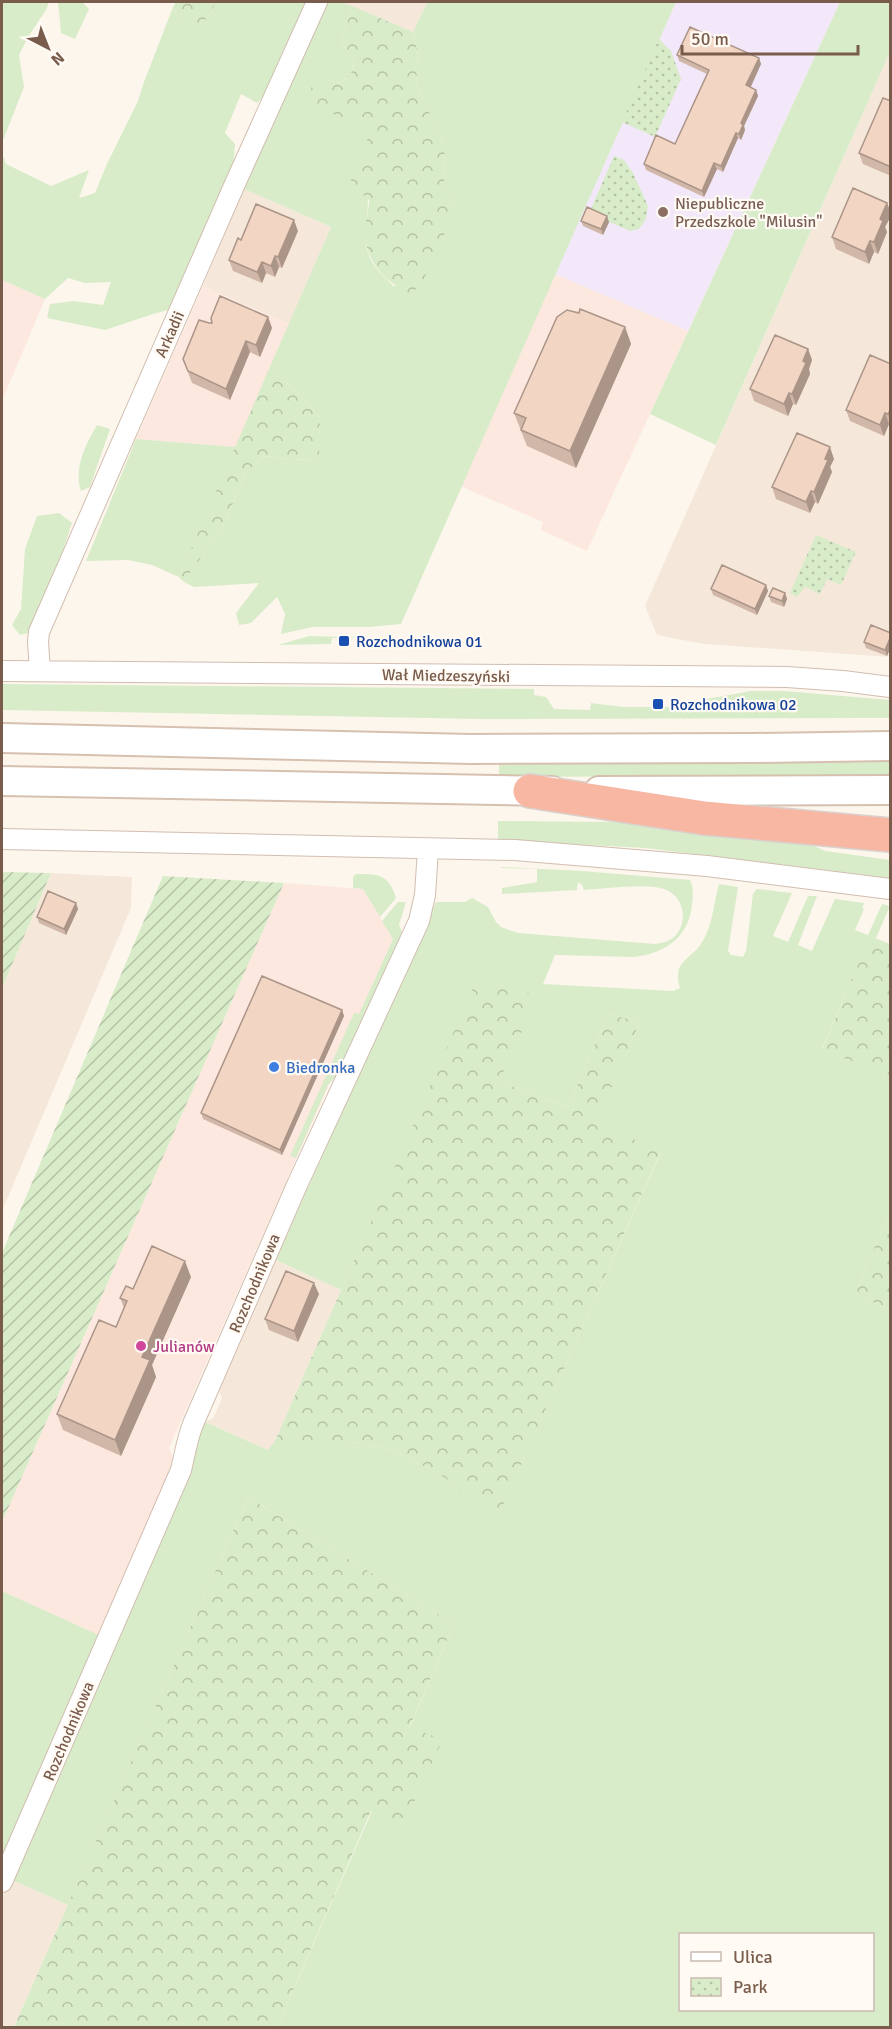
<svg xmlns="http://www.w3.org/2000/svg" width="892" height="2029" font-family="Signika,sans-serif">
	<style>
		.residential { fill: #f5e8da }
		.commercial { fill: #fde8e0 }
		.education { fill: #f3e8fa }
		.grass { fill: #d8ecc9; fill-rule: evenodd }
		.forest { fill: url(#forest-crowns) }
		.park { fill: url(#park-dots) }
		.garden { fill: url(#garden-furrows) }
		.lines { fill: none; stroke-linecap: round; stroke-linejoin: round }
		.street-casing { stroke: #d1beb0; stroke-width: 22 }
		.secondary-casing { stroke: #d6c0b0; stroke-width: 32 }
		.highway-casing { stroke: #dad1cd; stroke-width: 36 }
		.street { stroke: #fff; stroke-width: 20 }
		.secondary { stroke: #fff; stroke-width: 28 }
		.highway { stroke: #f7b7a3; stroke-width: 33 }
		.wall { fill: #d1b7a8 }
		.shaded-wall { fill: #aa9588 }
		.building { fill: #f3d5c3; stroke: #aa9588; stroke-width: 1.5 }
		.education-dot { fill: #8d6e63; stroke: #fffaf3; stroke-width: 2 }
		.transit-dot { fill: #1a4fb4; stroke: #fffaf3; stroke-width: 2 }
		.shop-dot { fill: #3f7fe0; stroke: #fffaf3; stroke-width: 2 }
		.hotel-dot { fill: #d1479c; stroke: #fffaf3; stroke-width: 2 }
		.labels { text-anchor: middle; stroke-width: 4.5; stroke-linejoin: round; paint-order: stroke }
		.education-label { font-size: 16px; fill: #785e54; stroke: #fffaf3; text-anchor: start }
		.street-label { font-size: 16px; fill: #7a5c4d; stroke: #fffaf3 }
		.transit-label { font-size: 16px; fill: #164399; stroke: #fffaf3; text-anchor: start }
		.shop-label { font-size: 16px; fill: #366cbe; stroke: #fffaf3; text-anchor: start }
		.hotel-label { font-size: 16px; fill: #b23c85; stroke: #fffaf3; text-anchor: start }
	</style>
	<defs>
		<pattern id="forest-crowns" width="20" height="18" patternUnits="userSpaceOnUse" patternTransform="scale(1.5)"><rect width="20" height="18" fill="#d8ecc9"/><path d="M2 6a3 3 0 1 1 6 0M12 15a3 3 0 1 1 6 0" fill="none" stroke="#b4c2a5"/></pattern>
		<pattern id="park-dots" width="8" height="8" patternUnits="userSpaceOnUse" patternTransform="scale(1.5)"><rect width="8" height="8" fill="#d8ecc9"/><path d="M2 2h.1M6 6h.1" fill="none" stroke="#b4c2a5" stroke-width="1.8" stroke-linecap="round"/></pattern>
		<pattern id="garden-furrows" width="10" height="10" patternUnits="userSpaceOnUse" patternTransform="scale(1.5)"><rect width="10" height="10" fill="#d8ecc9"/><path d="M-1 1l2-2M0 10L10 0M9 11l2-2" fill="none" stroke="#b4c2a5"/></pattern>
	</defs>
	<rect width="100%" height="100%" fill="#fdf6ec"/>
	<!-- residential -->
	<path class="residential" d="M341,2H427L413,32Z
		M890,52V657L704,644L657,635L645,606Z
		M244,189L331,227L289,324L203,286Z
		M51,873L132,877L131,908L2,1211V988Z
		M276,1260L341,1290L275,1441L268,1450L205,1422L213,1418L217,1410L222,1398L219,1390Z
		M10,1879L68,1905L14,2027H2V1911L3,1907L2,1898Z"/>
	<!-- commercial -->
	<path class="commercial" d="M555,274L688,331L587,551L541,530L543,522L460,486Z
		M2,280L45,299L2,401Z
		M203,286L289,324L236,447L136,439Z
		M284,883L363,889L393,939L169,1448L177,1466L103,1637L2,1591V1522Z"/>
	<!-- education -->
	<path class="education" d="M676,2H840L688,331L555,274Z"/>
	<!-- grass -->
	<path class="grass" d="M2,2H49L46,10L28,37L19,55L24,87L2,143Z
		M58,2H82L89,9L75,39L61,33Z
		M216,2H306L301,23L283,50L267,93L257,103L241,94L225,133L235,144L233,169L172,309L153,314L105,330L47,318L50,304L74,301L103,305L111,282L85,283L68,278L45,299L2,280V153L6,164L51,186L89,170L79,198L95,193L107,164L138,101L144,82L173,7L181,23L208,18Z
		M324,2H341L352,6L342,41C351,61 364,66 340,83L327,80L371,130L366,245C371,268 379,270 394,287L456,209L444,186L445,147L416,84L418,55L413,32L427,2H676L401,624L369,627H313L281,634L285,614L277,597L251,623L239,625L236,613L259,583L194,587L184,582L225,523L245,474L263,456L288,459L318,460L320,417L291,386L269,369L331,227L244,189Z
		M840,2H890V52L716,445L650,414Z
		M97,425L110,429L90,487L81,491C73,469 86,444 97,425Z
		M136,439L236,447L179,577L152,565L128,560L86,561Z
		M59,513L72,523L55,574L31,632L20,635L12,625L21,609L25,549L37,516Z
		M309,636L377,638V645L357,644L356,638H332L331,644L278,645Z
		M2,684L534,689V695L546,697L554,709L590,710L591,703L623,707H695L696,701L751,691H784L890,700V718L480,719L2,710Z
		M890,760V775L499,777V764Z
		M498,821L618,822L738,833L812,845L825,851L890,860V878L645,848L498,840Z
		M501,867L582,871L690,880C694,888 693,895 692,904C689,937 666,953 634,957L555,955L543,984L673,991L680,988C678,982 677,974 679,969C682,960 695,953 701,944C713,926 713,905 719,884L738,887L728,951L731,955L743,957L746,951L753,894L757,889L792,893L773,936L788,942L808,896H817L798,945L812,951L835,899L864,903L862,908L864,909L855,930L868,935L882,904L890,906L876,938L870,937L822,1049L890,1075V1211L855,1294L890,1310V2027H277L372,1811L442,1740L409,1729L454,1624L248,1497L68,1905L10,1879L205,1422L268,1450L275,1441H345L393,1450L444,1477L497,1518L661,1152L595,1123L640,1022L608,1014L568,1107L499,1081L477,981L341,1290L276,1260L389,1003L436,902H465L472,898L488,907L496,922L501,927L518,933L655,944C663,943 671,941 676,935C689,920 683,895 664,889C644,883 605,889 584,890L582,885L578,882L577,890L502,894V888L537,882V869L501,868ZM680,1934H872V2010H680Z
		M356,874C378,874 389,874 396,898L380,917L363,889L353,888V877Z
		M398,902H406L399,925L402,932L389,966L342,1070L328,1085L296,1158L290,1156L354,1013L359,1014L393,939L382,921Z
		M2,1591L103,1637L2,1870Z"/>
	<!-- forest -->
	<path class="forest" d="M176,2H216L208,18L196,24L181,23L173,7Z
		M352,6L413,32L418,55L416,84L445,147L444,186L456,209L422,283L411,294C385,282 366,263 365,233C365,222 369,211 369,200L350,183L371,130L307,103L312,86L327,80L340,83C364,66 351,61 342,41Z
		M269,369L291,386L320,417L319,460L288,459L263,456L245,474L225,523L184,582L179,577Z
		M870,936L890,944V1075L822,1050Z
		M476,981L538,996L499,1081L568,1107L608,1014L640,1022L596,1123L661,1151L497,1519L444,1477L393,1450L345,1441H275Z
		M890,1211V1310L855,1294Z
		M248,1497L454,1624L409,1728L443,1739L403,1826L371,1811L277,2027H14Z"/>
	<!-- park -->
	<path class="park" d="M659,39L671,51L681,79L655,137L622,122Z
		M614,156L624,160L633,173L648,206L646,219L639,229L630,231L589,213Z
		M816,535L856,552L841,585L827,579L820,594L805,587L797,597L790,593Z"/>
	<!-- garden -->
	<path class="garden" d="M2,872L51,873L2,988Z
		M163,876L284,883L2,1522V1253Z"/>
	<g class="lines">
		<!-- street casing -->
		<g class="street-casing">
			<path id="street" d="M2,671L787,677L843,681L890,687
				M40,671L38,642L39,632L234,186L317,2
				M2,839L515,850L707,866L890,889
				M2,1882L181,1470C185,1454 187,1439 193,1424L297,1185L419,921L425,895L428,849"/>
		</g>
		<!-- secondary casing -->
		<g class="secondary-casing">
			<path id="secondary" d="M2,738L471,749L754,748L890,746
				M2,781L552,791
				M599,791L890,790"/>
		</g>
		<!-- highway casing -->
		<g class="highway-casing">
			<path id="highway" d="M530,791L704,818L890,835"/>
		</g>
		<!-- street -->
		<use href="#street" class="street"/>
		<!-- secondary -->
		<use href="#secondary" class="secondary"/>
		<!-- highway -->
		<use href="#highway" class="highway"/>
	</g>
	<!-- wall -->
	<path class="wall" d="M677,55L759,58L761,64L750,87L756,90L758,96L744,126L745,130L741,140L738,138L723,172L717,169L704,197L646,170L644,164L675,144L707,74L679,61Z
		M891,101V176L863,164L859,153Z
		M887,203L891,213V216L885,227L887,232L878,254L874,252L869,264L836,249L832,237Z
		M581,221L609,222L603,235L583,226Z
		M298,231L282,268L279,267L275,277L266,273L262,283L233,271L229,260L241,240Z
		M268,317L272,328L260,357L250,352L230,400L192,383L183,359L209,323Z
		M625,327L631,344L576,468L527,446L514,413Z
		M808,349L812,360L809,369L810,374L796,405L793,404L788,416L754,401L750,389Z
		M891,364V425L889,424L884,436L850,421L846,410Z
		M834,459L830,467L832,472L818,504L815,502L810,513L776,499L772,487Z
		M766,585L768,591L757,615L713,595L711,589Z
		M785,593L787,599L784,607L771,602L769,596Z
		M891,633V647L887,656L866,648L864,642Z
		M76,903L78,909L66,935L39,923L37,917Z
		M342,1010L344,1016L282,1155L203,1119L201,1113Z
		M191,1277L152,1365L156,1377L121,1456L63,1430L57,1414L116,1327L124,1308L120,1298L133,1289Z
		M319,1294L298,1342L269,1330L265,1319Z"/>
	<!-- shaded-wall -->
	<path class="shaded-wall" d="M759,58L761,64L749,91L746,85Z
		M756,90L758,96L744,126L745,130L741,140L739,134L741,123Z
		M736,133L738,138L723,172L721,166Z
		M714,163L717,169L704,197L702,191Z
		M887,203L891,213V216L885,227L887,232L878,254L874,242L880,219Z
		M607,216L609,222L603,235L601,229Z
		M294,220L298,231L282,268L278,257Z
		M870,241L874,252L869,264L865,252Z
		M275,256L279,267L275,277L271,266Z
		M262,262L266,273L262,283L257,272Z
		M268,317L272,328L260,357L256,345Z
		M625,327L631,344L576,468L570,451Z
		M246,341L250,352L230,400L226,389Z
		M808,349L812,360L809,369L810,374L796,405L792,394Z
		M789,393L793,404L788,416L784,404Z
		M891,408V422L888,414Z
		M885,413L889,424L884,436L880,425Z
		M830,447L834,459L830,467L832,472L818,504L814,492L825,459Z
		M811,491L815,502L810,513L806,502Z
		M766,585L768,591L757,615L755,609Z
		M785,593L787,599L784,607L782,601Z
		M891,636V647L887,656L885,650Z
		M76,903L78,909L66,935L64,929Z
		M342,1010L344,1016L282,1155L280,1150Z
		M185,1261L191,1277L152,1365L156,1377L121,1456L115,1440L142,1357Z
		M314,1283L319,1294L298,1342L294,1331Z"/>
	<!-- building -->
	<path class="building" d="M690,27L759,58L746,85L756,90L741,123L743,125L739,134L736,133L721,166L714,163L702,191L644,164L656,135L675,144L709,70L677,55Z
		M883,98L891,101V167L859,153Z
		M853,188L887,203L880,219L883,221L874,242L870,241L865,252L832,237Z
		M256,204L294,220L278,257L275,256L271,266L262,262L257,272L229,260L238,238L241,240Z
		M587,207L607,216L601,229L581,221Z
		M220,296L268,317L256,345L246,341L226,389L188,371L183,359L199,320L209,323H212L211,318Z
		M580,309L625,327L570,451L521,430L526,418L514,413L557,317L567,310L579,313Z
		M775,335L808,349L803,361L806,363L792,394L789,393L784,404L750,389Z
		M870,355L891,364V408L888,414L885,413L880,425L846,410Z
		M797,433L830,447L825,459L828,460L814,492L811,491L806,502L772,487Z
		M722,565L766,585L755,609L711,589Z
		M773,588L785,593L782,601L769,596Z
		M871,625L891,633V636L885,650L864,642Z
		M48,891L76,903L64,929L37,917Z
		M262,976L342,1010L280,1150L201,1113Z
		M152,1246L185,1261L142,1357L150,1360L115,1440L57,1414L99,1320L116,1327L127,1301L120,1298L126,1286L133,1289Z
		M286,1271L314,1283L294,1331L265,1319Z"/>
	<!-- markers -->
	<circle class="education-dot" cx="663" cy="212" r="6"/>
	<g class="transit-dot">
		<rect x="338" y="635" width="12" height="12" rx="3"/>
		<rect x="652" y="698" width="12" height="12" rx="3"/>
	</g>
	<circle class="shop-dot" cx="274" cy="1067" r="6"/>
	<circle class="hotel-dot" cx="141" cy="1346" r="6"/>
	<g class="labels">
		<!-- education labels -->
		<g class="education-label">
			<text x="675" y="209">Niepubliczne<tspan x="675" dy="18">Przedszkole "Milusin"</tspan></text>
		</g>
		<!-- street labels -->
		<g class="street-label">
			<text transform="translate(169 334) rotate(-66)" y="6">Arkadii</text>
			<text transform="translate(446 675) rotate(1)" y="6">Wał Miedzeszyński</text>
			<text transform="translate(254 1283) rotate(-67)" y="6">Rozchodnikowa</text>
			<text transform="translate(68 1731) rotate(-67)" y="6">Rozchodnikowa</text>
		</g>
		<!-- transit labels -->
		<g class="transit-label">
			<text x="356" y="647">Rozchodnikowa 01</text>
			<text x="670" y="710">Rozchodnikowa 02</text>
		</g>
		<!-- shop labels -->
		<g class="shop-label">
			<text x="286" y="1073">Biedronka</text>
		</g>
		<!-- hotel labels -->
		<g class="hotel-label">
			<text x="153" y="1352">Julianów</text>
		</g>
	</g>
	<!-- border -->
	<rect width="892" height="2029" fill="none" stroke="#7a5c4d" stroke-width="6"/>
	<!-- legend -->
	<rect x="679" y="1933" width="195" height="78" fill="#fffaf3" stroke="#cabbb1" stroke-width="1.5"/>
	<rect x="691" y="1952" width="30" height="9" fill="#ffffff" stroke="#cabbb1" stroke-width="1.5"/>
	<text x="733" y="1963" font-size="18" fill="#7a5c4d">Ulica</text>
	<rect x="691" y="1978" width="30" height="18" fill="url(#park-dots)" stroke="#cabbb1" stroke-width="1.5"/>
	<text x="733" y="1993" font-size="18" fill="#7a5c4d">Park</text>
	<!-- north arrow -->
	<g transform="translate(48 48) rotate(138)" stroke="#fffaf3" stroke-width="4.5" paint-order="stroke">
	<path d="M0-4.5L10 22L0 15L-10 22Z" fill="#7a5c4d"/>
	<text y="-9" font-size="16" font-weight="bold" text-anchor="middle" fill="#7a5c4d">N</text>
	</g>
	<!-- scale -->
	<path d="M682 45v9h176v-9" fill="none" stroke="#7a5c4d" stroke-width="3"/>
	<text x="691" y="45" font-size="18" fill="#7a5c4d" stroke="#fffaf3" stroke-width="4.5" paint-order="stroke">50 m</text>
</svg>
